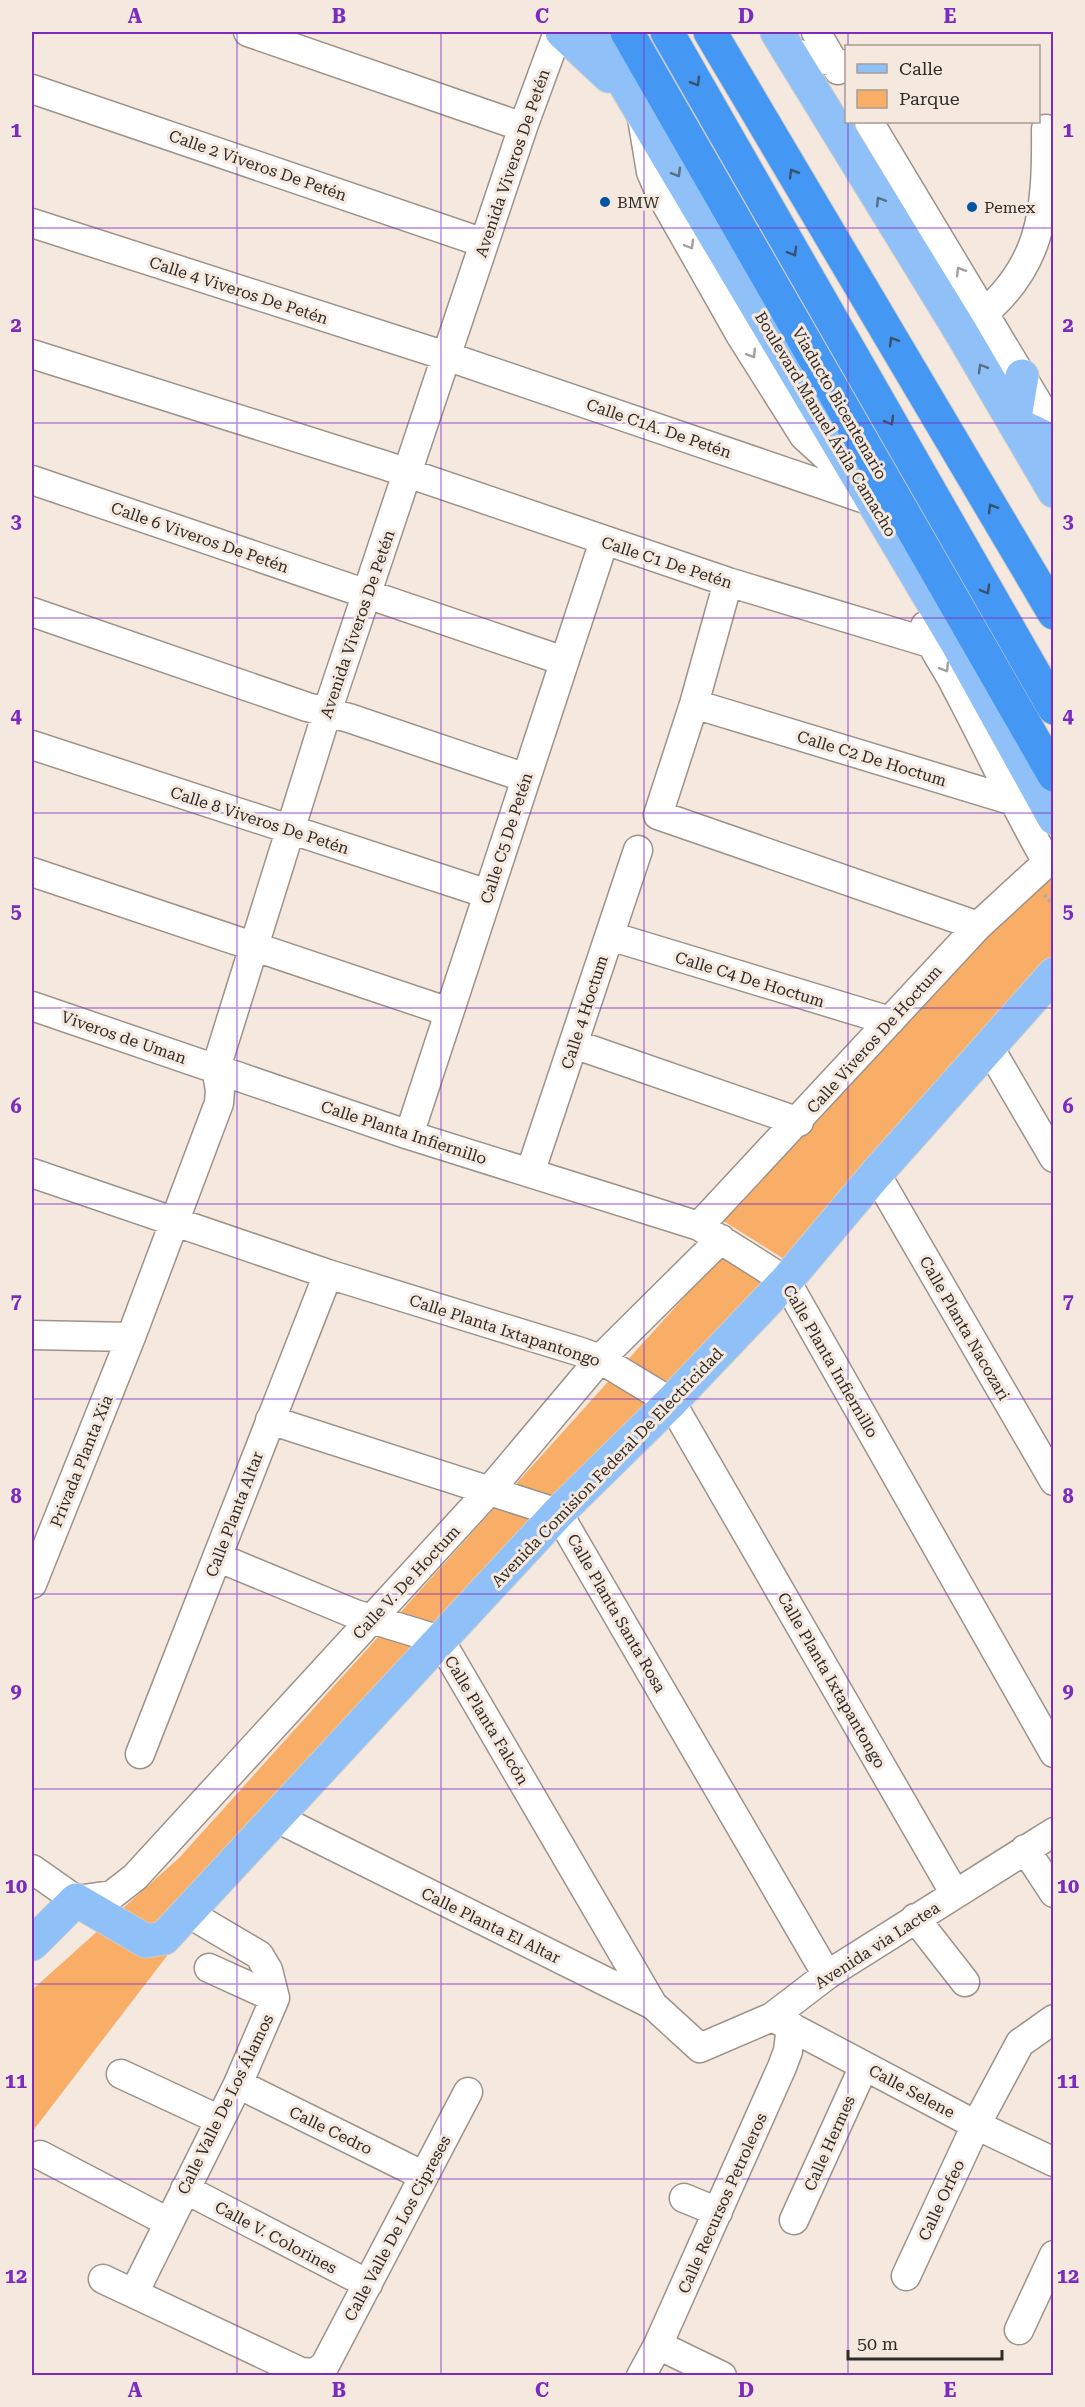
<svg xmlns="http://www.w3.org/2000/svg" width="1085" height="2407" font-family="'Roboto Serif',serif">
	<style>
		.green { fill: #f9ae68 }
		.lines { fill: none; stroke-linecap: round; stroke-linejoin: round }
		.minor-casing { stroke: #9e9289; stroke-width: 31 }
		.major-casing { stroke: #cdcccb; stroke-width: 35 }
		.highway-casing { stroke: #cdcccb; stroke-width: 35 }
		.path { stroke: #b4aaa2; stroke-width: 4; stroke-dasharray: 3 3; stroke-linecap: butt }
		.minor { stroke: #fff; stroke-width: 28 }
		.major { stroke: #8fc1f8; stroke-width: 33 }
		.highway { stroke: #4597f4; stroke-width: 33 }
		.oneway { stroke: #37516f }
		.oneway2 { stroke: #5b6e85 }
		.oneway3 { stroke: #a2a09e }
		.grid { fill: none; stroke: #7b2cbf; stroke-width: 1.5; stroke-opacity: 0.55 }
		.poi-dot { fill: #0055a3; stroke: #f5e8de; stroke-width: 2 }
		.labels { text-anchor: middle; stroke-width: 6; stroke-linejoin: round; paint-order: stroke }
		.street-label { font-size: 16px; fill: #302b27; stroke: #f5e8de }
		.poi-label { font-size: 16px; fill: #302b27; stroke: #f5e8de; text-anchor: start }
		.neatline { fill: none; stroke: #7b2cbf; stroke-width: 2 }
		.grid-label { font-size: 20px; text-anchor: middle; font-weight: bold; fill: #7b2cbf }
	</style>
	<rect width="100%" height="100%" fill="#f5e8de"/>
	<!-- green -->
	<path class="green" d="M1053,835V972L784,1259L714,1215Z
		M724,1253L781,1288L235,1867L32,2132V1990L180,1857Z"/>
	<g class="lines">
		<!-- minor casing -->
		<g class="minor-casing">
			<path id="minor" d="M248,32L523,127
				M816,32L838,70
				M787,51L846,65
				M32,89L484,243
				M642,118L651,172L660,193L741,336L804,436L861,488
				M869,122L1054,430
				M32,223L446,356L871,501
				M972,323C1042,270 1047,213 1046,129
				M32,354L387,466L728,582L930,643
				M32,480L564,661
				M728,582L694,704L658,815L978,926
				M32,612L307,707L349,718L526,778
				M925,626C931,649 946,666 956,687C987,745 1014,805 1047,862
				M694,704L1050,812
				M32,745L488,894
				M32,872L449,1012
				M610,936L890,1021
				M32,1006L409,1135L699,1226L786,1281L1054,1753
				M574,1044L799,1122
				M989,1047L1054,1158
				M409,1135L604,541
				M32,1173L328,1274L581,1352L600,1359L671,1402L955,1894
				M530,1173L638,850
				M876,1174L1054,1481
				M699,1226L978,926L1054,856
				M32,1335L131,1337
				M270,1420L558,1513L827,1975
				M217,1557L355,1614L440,1640L653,2005
				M32,1584L131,1337L219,1103L220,1090L216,1068L327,712L523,127L558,32
				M140,1754L328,1274
				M275,1817L653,2005L700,2048L772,2017L827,1975L1054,1832
				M1025,1849L1054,1893
				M32,1869L76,1900L112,1895L135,1877L489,1491L600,1359L721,1239
				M915,1918L965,1982
				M209,1968L275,1998
				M776,2019L976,2125L1054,2162
				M121,2074L220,2120
				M238,2084L424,2176
				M40,2155L168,2222
				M185,2189L368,2284
				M684,2198L718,2212
				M794,2220L864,2066
				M906,2276L976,2125L1020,2043L1054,2019
				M103,2279L301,2372L315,2373L325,2365L468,2092
				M134,2293L238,2084L275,1998L268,1970L259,1955L188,1913
				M1019,2330L1054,2255
				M658,2345L722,2376
				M641,2376L658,2345L782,2067L788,2051L791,2026"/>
		</g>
		<!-- major casing -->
		<g class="major-casing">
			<path id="major" d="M562,32L609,76
				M594,32L957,643L1054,818
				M777,32L961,332L1054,491
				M1022,376L1014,423L1054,442
				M32,1944L76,1900L146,1941L164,1938L558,1513L671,1402L786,1281L876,1174L1054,974"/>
		</g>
		<!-- highway casing -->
		<g class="highway-casing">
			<path id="highway" d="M627,32L1054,775
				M667,32L1054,708
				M710,32L1054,613"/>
		</g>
		<!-- path -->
		<path class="path" d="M1044,895L1054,905"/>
		<!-- minor -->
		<use href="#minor" class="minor"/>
		<!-- major -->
		<use href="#major" class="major"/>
		<!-- highway -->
		<use href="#highway" class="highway"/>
	</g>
	<!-- one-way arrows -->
	<defs><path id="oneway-chevron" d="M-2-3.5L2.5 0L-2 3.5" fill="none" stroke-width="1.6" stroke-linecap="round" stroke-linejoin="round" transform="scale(1.5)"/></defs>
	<g class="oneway">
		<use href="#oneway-chevron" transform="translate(696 82) rotate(60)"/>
		<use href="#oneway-chevron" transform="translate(793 173) rotate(-121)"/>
		<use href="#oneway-chevron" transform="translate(793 252) rotate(60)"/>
		<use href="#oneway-chevron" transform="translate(893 341) rotate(-121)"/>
		<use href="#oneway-chevron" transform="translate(890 421) rotate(60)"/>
		<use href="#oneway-chevron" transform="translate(992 508) rotate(-121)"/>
		<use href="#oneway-chevron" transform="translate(986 590) rotate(60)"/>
	</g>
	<g class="oneway2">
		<use href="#oneway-chevron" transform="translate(677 173) rotate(59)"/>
		<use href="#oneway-chevron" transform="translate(880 201) rotate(-122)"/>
		<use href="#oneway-chevron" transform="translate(982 368) rotate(-120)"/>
	</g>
	<g class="oneway3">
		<use href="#oneway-chevron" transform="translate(690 245) rotate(60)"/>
		<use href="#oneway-chevron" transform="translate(960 271) rotate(-121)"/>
		<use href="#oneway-chevron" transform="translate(752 354) rotate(58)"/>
		<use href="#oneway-chevron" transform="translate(945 668) rotate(58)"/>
	</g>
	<!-- grid -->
	<path class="grid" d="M237,32V2376M441,32V2376M644,32V2376M848,32V46M848,122V2376M32,228H1054M32,423H1054M32,618H1054M32,813H1054M32,1008H1054M32,1204H1054M32,1399H1054M32,1594H1054M32,1789H1054M32,1984H1054M32,2179H1054"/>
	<!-- markers -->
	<g class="poi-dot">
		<circle cx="605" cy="202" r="6"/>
		<circle cx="972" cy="207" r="6"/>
	</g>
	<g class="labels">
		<!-- street labels -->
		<g class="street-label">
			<text transform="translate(512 163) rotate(-71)" y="6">Avenida Viveros De Petén</text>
			<text transform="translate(258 165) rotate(19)" y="6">Calle 2 Viveros De Petén</text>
			<text transform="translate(239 290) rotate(18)" y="6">Calle 4 Viveros De Petén</text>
			<text transform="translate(840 403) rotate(60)" y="6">Viaducto Bicentenario</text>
			<text transform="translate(826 424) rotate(59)" y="6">Boulevard Manuel Ávila Camacho</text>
			<text transform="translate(659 428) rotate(19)" y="6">Calle C1A. De Petén</text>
			<text transform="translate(200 537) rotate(19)" y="6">Calle 6 Viveros De Petén</text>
			<text transform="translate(667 562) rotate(18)" y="6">Calle C1 De Petén</text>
			<text transform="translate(357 624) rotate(-71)" y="6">Avenida Viveros De Petén</text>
			<text transform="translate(872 758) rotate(17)" y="6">Calle C2 De Hoctum</text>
			<text transform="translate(260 820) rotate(18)" y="6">Calle 8 Viveros De Petén</text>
			<text transform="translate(506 838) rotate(-72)" y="6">Calle C5 De Petén</text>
			<text transform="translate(750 979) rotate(17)" y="6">Calle C4 De Hoctum</text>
			<text transform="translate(584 1012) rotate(-72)" y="6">Calle 4 Hoctum</text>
			<text transform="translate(124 1037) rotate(19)" y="6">Viveros de Uman</text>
			<text transform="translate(874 1039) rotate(-48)" y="6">Calle Viveros De Hoctum</text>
			<text transform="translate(404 1132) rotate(18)" y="6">Calle Planta Infiernillo</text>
			<text transform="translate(965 1328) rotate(60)" y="6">Calle Planta Nacozari</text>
			<text transform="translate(505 1330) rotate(18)" y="6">Calle Planta Ixtapantongo</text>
			<text transform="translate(831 1361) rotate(60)" y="6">Calle Planta Infiernillo</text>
			<text transform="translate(81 1461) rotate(-68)" y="6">Privada Planta Xia</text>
			<text transform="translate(607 1467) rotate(-46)" y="6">Avenida Comision Federal De Electricidad</text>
			<text transform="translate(234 1514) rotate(-69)" y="6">Calle Planta Altar</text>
			<text transform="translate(406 1582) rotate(-47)" y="6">Calle V. De Hoctum</text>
			<text transform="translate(617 1613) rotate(60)" y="6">Calle Planta Santa Rosa</text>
			<text transform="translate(832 1680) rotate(60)" y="6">Calle Planta Ixtapantongo</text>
			<text transform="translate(487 1720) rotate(59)" y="6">Calle Planta Falcón</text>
			<text transform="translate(491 1925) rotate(26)" y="6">Calle Planta El Altar</text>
			<text transform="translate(877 1945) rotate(-33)" y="6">Avenida via Lactea</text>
			<text transform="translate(912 2091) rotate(28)" y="6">Calle Selene</text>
			<text transform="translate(225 2104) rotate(-64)" y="6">Calle Valle De Los Álamos</text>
			<text transform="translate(331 2130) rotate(26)" y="6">Calle Cedro</text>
			<text transform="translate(829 2143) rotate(-66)" y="6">Calle Hermes</text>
			<text transform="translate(941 2200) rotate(-65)" y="6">Calle Orfeo</text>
			<text transform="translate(722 2203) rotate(-66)" y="6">Calle Recursos Petroleros</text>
			<text transform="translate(397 2228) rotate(-62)" y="6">Calle Valle De Los Cipreses</text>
			<text transform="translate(276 2237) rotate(28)" y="6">Calle V. Colorines</text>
		</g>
		<!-- poi labels -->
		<g class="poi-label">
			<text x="617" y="208">BMW</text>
			<text x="984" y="213">Pemex</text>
		</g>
	</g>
	<!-- border -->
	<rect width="1085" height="2407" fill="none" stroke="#f5e8de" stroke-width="66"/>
	<!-- legend -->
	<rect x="845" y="45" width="195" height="78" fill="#f5e8de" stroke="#a69c95" stroke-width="1.5"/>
	<rect x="857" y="64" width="30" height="9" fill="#8fc1f8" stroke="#a69c95" stroke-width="1.5"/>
	<text x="899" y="75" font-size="18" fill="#302b27">Calle</text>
	<rect x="857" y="90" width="30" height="18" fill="#f9ae68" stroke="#a69c95" stroke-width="1.5"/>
	<text x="899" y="105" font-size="18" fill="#302b27">Parque</text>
	<!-- scale -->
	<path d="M848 2350v9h154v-9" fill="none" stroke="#302b27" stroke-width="3"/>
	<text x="857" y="2350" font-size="18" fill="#302b27" stroke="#f5e8de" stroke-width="4.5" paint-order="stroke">50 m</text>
	<rect x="33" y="33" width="1019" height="2341" class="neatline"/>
	<g class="grid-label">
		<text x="135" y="23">A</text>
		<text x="339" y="23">B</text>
		<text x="542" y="23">C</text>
		<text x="746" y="23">D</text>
		<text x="950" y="23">E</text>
		<text x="16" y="137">1</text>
		<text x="1068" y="137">1</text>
		<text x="16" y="332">2</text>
		<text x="1068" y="332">2</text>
		<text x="16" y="528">3</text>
		<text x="1068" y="528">3</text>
		<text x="16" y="723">4</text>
		<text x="1068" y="723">4</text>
		<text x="16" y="918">5</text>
		<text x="1068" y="918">5</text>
		<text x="16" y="1113">6</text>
		<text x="1068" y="1113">6</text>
		<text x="16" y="1308">7</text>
		<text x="1068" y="1308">7</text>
		<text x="16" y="1503">8</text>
		<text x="1068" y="1503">8</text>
		<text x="16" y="1698">9</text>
		<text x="1068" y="1698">9</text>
		<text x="16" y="1893">10</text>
		<text x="1068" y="1893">10</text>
		<text x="16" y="2088">11</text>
		<text x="1068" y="2088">11</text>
		<text x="16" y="2283">12</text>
		<text x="1068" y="2283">12</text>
		<text x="135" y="2397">A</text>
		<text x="339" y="2397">B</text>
		<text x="542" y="2397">C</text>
		<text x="746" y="2397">D</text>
		<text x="950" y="2397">E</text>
	</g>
</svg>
